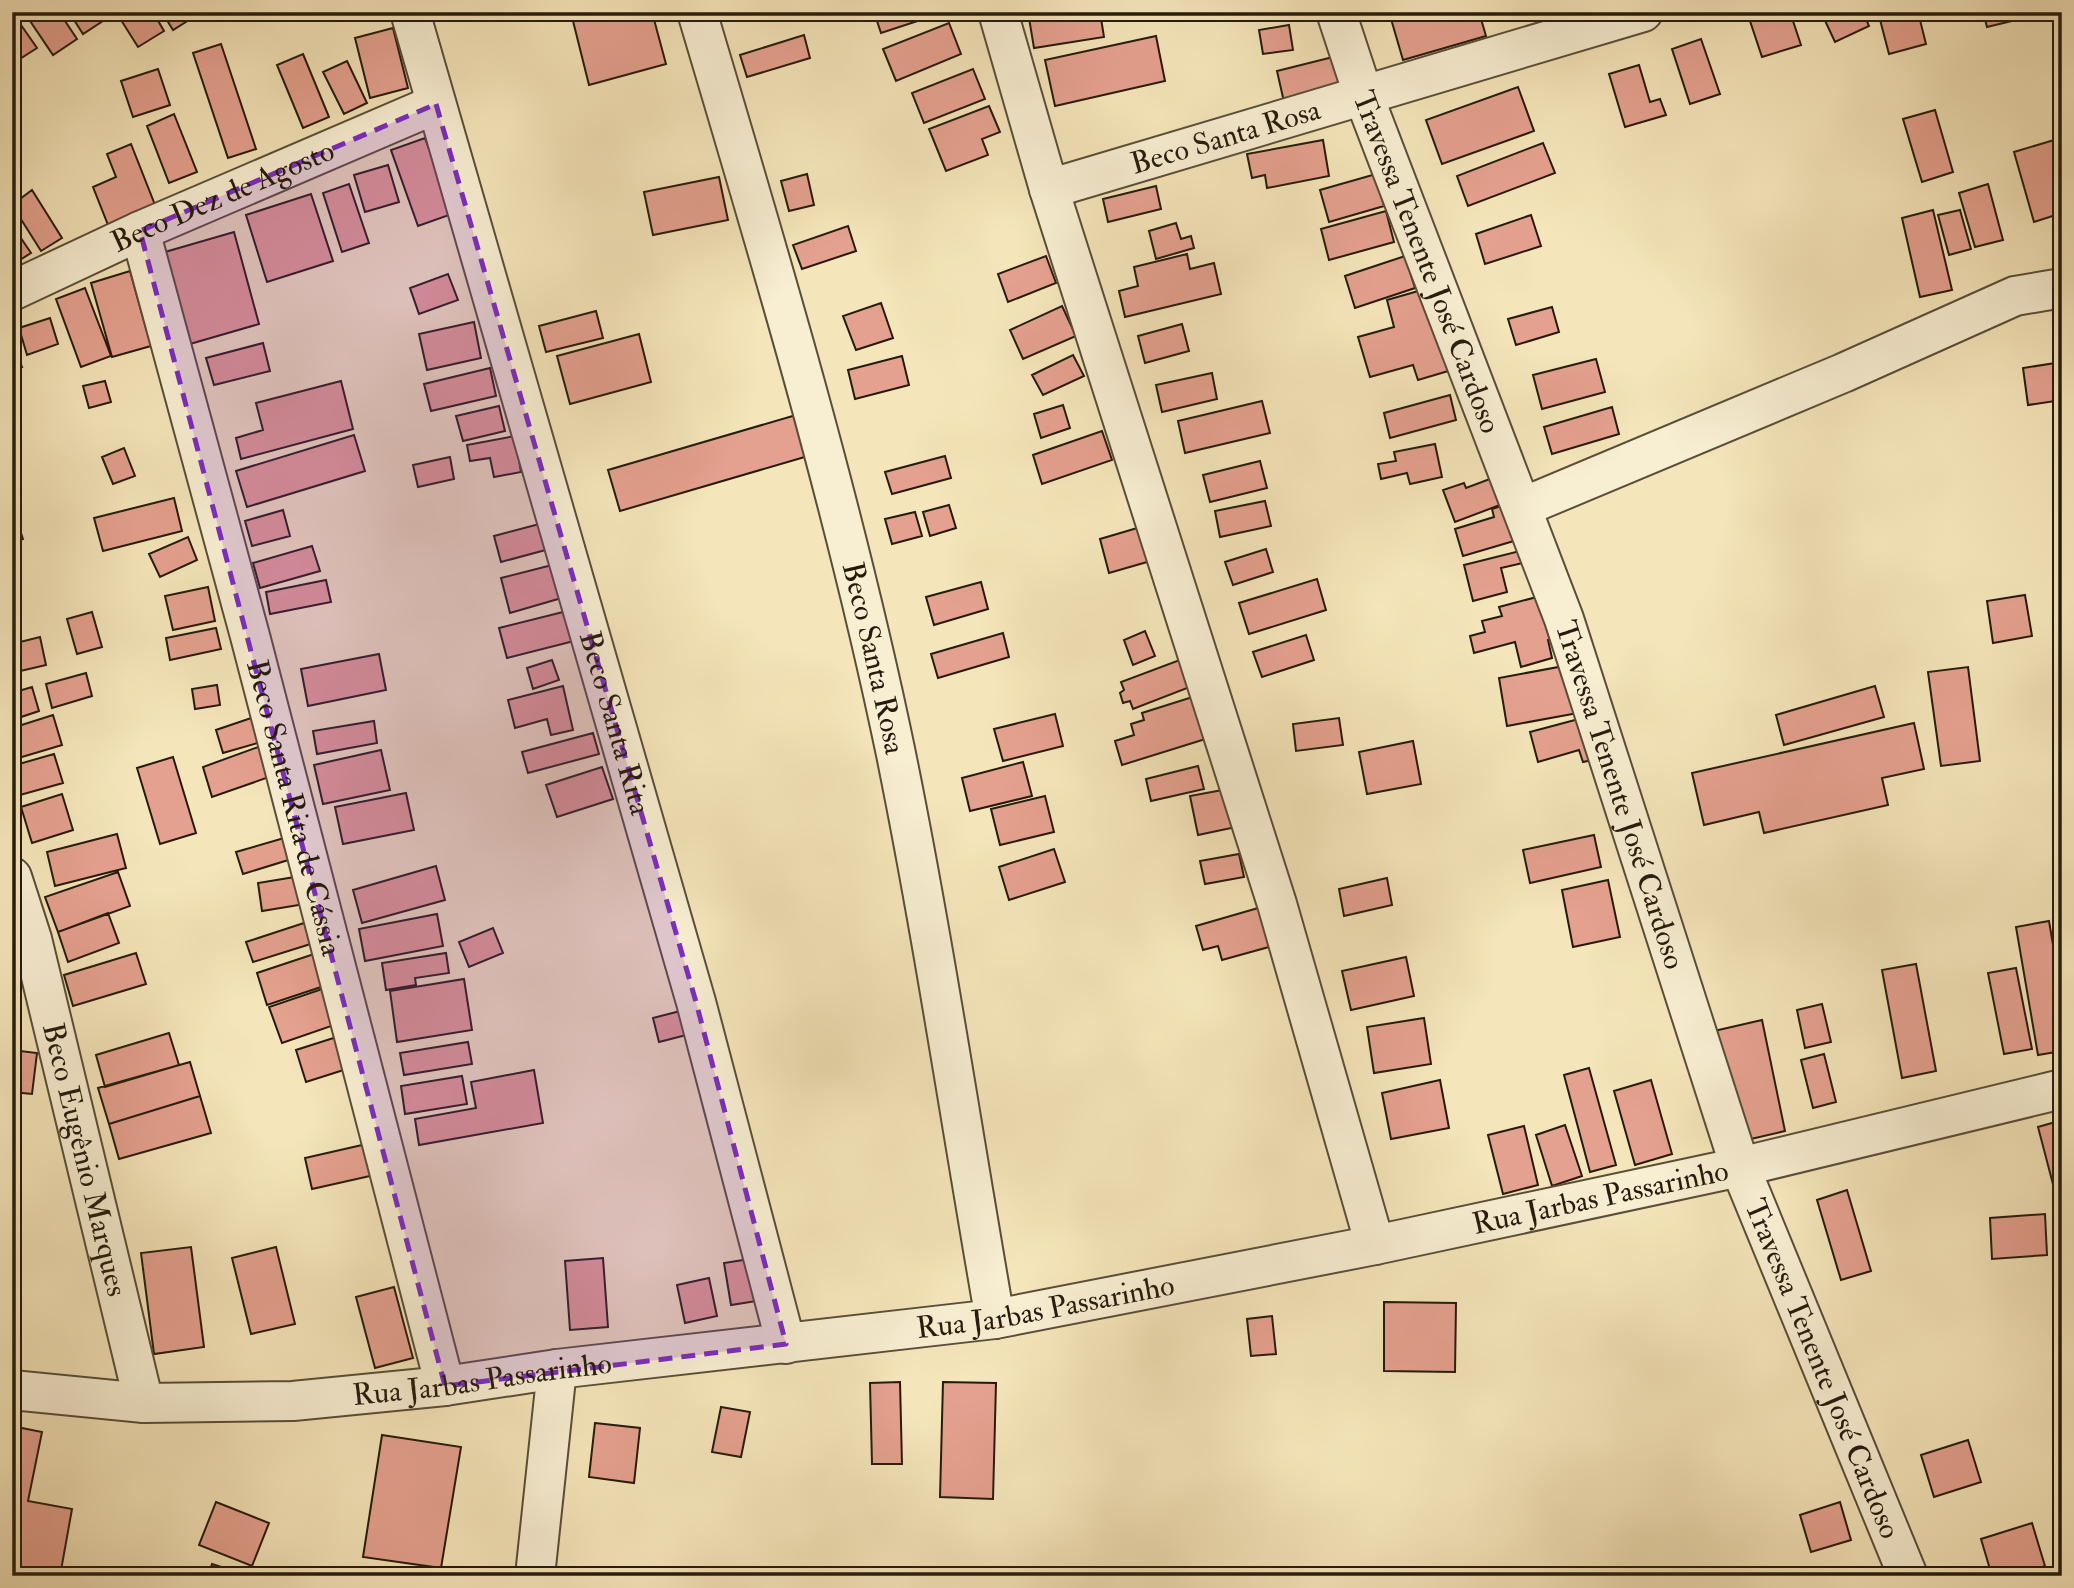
<svg xmlns="http://www.w3.org/2000/svg" width="2074" height="1588" font-family="'IM FELL Double Pica',serif">
	<style>
		.building { fill: #e5a18f; stroke: #251b0d; stroke-width: 2 }
		.lines { fill: none; stroke-linecap: round; stroke-linejoin: round }
		.minor-casing { stroke: #594e38; stroke-width: 42 }
		.minor { stroke: #f8eed2; stroke-width: 38 }
		.marked { fill: #7b2cbf; fill-opacity: 0.2; stroke: #7b2cbf; stroke-width: 5; stroke-dasharray: 14 9; stroke-linejoin: round }
		.labels { text-anchor: middle; stroke-width: 7; stroke-linejoin: round; paint-order: stroke }
		.street-label { font-size: 30px; fill: #251b0d; stroke: #f8eed2 }
	</style>
	<rect width="100%" height="100%" fill="#f5e5ba"/>
	<filter id="stains"><feTurbulence type="fractalNoise" baseFrequency=".00286" numOctaves="4"/><feColorMatrix values="0 0 0 0 .2 0 0 0 0 .09 0 0 0 0 .02 0 0 0 .5 -.17"/></filter>
	<radialGradient id="worn" r=".72"><stop offset=".6" stop-color="#630" stop-opacity="0"/><stop offset="1" stop-color="#630" stop-opacity=".3"/></radialGradient>
	<!-- building -->
	<path class="building" d="M12,12L37,48L12,64Z
		M24,12H59L77,39L53,55Z
		M69,12H106L109,17L83,34Z
		M116,12H153L164,31L138,47Z
		M162,12H200V13L173,30Z
		M606,12H652L666,64L589,85L573,21Z
		M874,12H945L881,33Z
		M1028,12H1100L1104,37L1034,48Z
		M1389,12H1479L1486,36L1403,60Z
		M1747,12H1790L1801,45L1762,57Z
		M1821,12H1863L1869,26L1835,42Z
		M1878,12H1918L1926,44L1889,54Z
		M1983,12H2014L2016,20L1987,27Z
		M949,23L961,54L896,81L883,49Z
		M1289,25L1293,50L1263,54L1259,30Z
		M393,28L408,88L370,98L355,38Z
		M804,35L810,58L747,77L740,55Z
		M1156,36L1165,81L1055,106L1045,60Z
		M1701,39L1720,94L1690,104L1672,49Z
		M221,44L256,149L228,158L193,53Z
		M303,54L329,117L303,128L277,65Z
		M1333,57L1340,89L1284,102L1277,71Z
		M347,61L367,103L344,114L323,72Z
		M1639,65L1650,102L1660,99L1666,115L1625,127L1609,74Z
		M158,69L170,105L133,117L121,81Z
		M973,69L985,99L924,123L912,93Z
		M1518,87L1534,131L1442,164L1426,120Z
		M989,106L1000,132L982,139L988,155L946,171L929,129Z
		M1935,110L1953,172L1922,182L1903,119Z
		M174,114L197,172L169,183L147,126Z
		M425,138L452,214L418,226L391,150Z
		M1323,140L1329,176L1267,188L1265,175L1252,178L1247,154Z
		M2054,140L2062,168V213L2034,222L2014,152Z
		M1543,143L1555,173L1468,206L1457,176Z
		M131,144L157,210L110,230L93,187L116,177L107,154Z
		M388,165L399,202L365,212L354,175Z
		M807,174L814,205L789,211L781,181Z
		M1376,174L1384,206L1329,222L1320,190Z
		M719,177L728,220L653,235L644,192Z
		M349,184L369,243L342,252L323,193Z
		M1988,184L2003,240L1975,247L1959,193Z
		M1156,186L1161,209L1108,222L1103,199Z
		M32,190L62,238L41,251L12,205Z
		M311,194L333,261L267,282L246,215Z
		M1933,210L1952,290L1920,297L1902,218Z
		M1960,210L1971,249L1949,255L1938,215Z
		M1386,211L1394,242L1329,260L1321,229Z
		M1531,215L1541,246L1485,264L1476,234Z
		M1176,223L1181,239L1191,236L1194,248L1156,259L1149,231Z
		M12,225L31,253L12,265Z
		M848,226L856,251L802,269L793,245Z
		M234,232L259,324L190,344L165,252Z
		M1187,254L1190,269L1214,263L1221,294L1125,317L1119,291L1138,286L1134,267Z
		M1046,256L1056,283L1008,302L998,274Z
		M1405,256L1415,288L1355,308L1345,276Z
		M130,271L151,346L112,357L91,283Z
		M448,274L458,300L419,314L410,288Z
		M1432,287L1455,369L1418,380L1413,365L1370,377L1358,337L1394,327L1387,300Z
		M85,288L111,356L81,367L56,299Z
		M881,303L893,338L856,350L843,316Z
		M1062,306L1076,336L1023,359L1010,330Z
		M1552,307L1559,332L1516,345L1508,319Z
		M596,311L603,338L546,352L539,326Z
		M50,318L58,344L27,355L19,328Z
		M474,322L481,358L427,370L419,334Z
		M1182,324L1189,351L1145,363L1138,336Z
		M639,334L651,382L570,404L557,356Z
		M12,340L22,367L12,370Z
		M263,343L270,371L214,385L206,358Z
		M1073,355L1084,376L1043,395L1032,375Z
		M902,356L909,385L855,399L848,370Z
		M1596,359L1605,392L1542,409L1533,375Z
		M2062,362V400L2028,405L2023,368Z
		M490,368L496,396L431,411L424,384Z
		M1212,373L1217,399L1162,412L1156,385Z
		M105,381L111,402L89,408L83,386Z
		M341,381L353,429L241,459L236,438L263,430L256,403Z
		M1450,395L1456,420L1390,438L1384,413Z
		M1262,401L1270,433L1185,453L1178,421Z
		M1063,405L1070,428L1041,438L1034,414Z
		M499,406L505,431L463,441L456,416Z
		M1612,407L1619,434L1552,454L1544,427Z
		M796,415L808,456L620,511L608,470Z
		M1102,431L1112,460L1042,484L1033,455Z
		M354,435L365,471L247,507L236,471Z
		M515,436L521,472L494,477L490,458L470,461L467,445Z
		M1435,444L1442,477L1410,484L1407,473L1381,479L1378,464L1396,461L1394,452Z
		M124,448L135,476L113,484L102,457Z
		M945,456L951,478L892,494L885,472Z
		M450,457L454,479L418,487L413,465Z
		M1260,461L1267,488L1210,502L1203,475Z
		M1503,474L1513,500L1455,522L1443,490L1464,483L1466,488Z
		M174,498L182,531L103,551L94,518Z
		M1265,501L1271,526L1220,537L1215,511Z
		M1513,502L1524,538L1463,556L1455,529L1494,517L1492,509Z
		M949,505L956,528L930,536L923,512Z
		M283,510L290,536L252,546L245,521Z
		M14,512L23,539L12,542V513Z
		M915,512L922,536L892,544L885,519Z
		M547,522L553,548L501,562L494,536Z
		M1144,526L1154,560L1109,573L1100,539Z
		M188,537L197,560L160,577L149,554Z
		M312,546L320,571L260,588L253,563Z
		M1266,549L1273,572L1233,585L1225,562Z
		M1528,549L1531,561L1501,568L1507,592L1473,601L1464,565Z
		M556,564L565,597L510,613L501,578Z
		M1317,579L1326,610L1249,634L1239,603Z
		M326,580L331,602L270,614L266,592Z
		M981,582L988,609L934,625L926,597Z
		M208,587L215,621L173,630L165,596Z
		M1548,594L1559,637L1548,640L1552,658L1521,667L1515,642L1474,653L1470,636L1485,632L1482,621L1502,616L1499,607Z
		M2025,595L2032,636L1993,643L1987,601Z
		M567,611L574,641L507,658L499,628Z
		M92,612L102,647L77,654L67,619Z
		M216,628L221,649L170,660L166,638Z
		M1145,631L1155,656L1133,665L1124,640Z
		M1003,633L1009,657L938,678L931,654Z
		M1306,635L1314,660L1262,677L1253,652Z
		M40,637L46,665L12,673V644Z
		M379,654L386,690L308,706L301,669Z
		M1185,658L1195,685L1133,709L1130,701L1123,703L1120,693L1124,690L1121,682Z
		M552,660L559,680L533,689L527,668Z
		M1564,666L1578,713L1507,726L1499,678Z
		M1968,667L1980,761L1941,766L1928,672Z
		M86,673L92,696L52,708L46,684Z
		M217,685L220,705L195,709L192,689Z
		M563,686L573,730L551,735L547,719L515,728L508,700Z
		M1875,686L1884,717L1784,745L1776,715Z
		M32,687L39,711L12,720V693Z
		M1202,694L1215,736L1122,765L1115,741L1134,735L1131,724L1144,720L1142,713Z
		M1055,714L1063,746L1003,761L994,729Z
		M53,715L62,745L12,760V728Z
		M1590,716L1601,758L1583,762L1579,750L1538,762L1530,732Z
		M254,717L261,742L223,753L216,730Z
		M1339,718L1343,745L1296,751L1293,724Z
		M374,721L377,743L317,754L313,731Z
		M1914,723L1924,769L1882,778L1888,805L1764,833L1759,812L1704,825L1692,773Z
		M593,733L599,754L528,773L522,752Z
		M1413,741L1421,784L1367,794L1359,752Z
		M261,746L272,776L212,797L203,767Z
		M381,750L390,790L323,804L314,765Z
		M54,754L63,783L20,795L12,766Z
		M173,757L196,833L160,844L137,768Z
		M1023,762L1032,796L970,811L962,778Z
		M1198,766L1204,789L1151,801L1146,779Z
		M602,767L613,799L557,817L546,785Z
		M1228,789L1236,827L1198,835L1190,796Z
		M406,793L414,830L343,844L335,807Z
		M62,794L73,830L32,843L21,807Z
		M1045,796L1054,832L1000,845L991,809Z
		M117,834L126,868L55,886L47,852Z
		M1594,835L1601,867L1530,883L1523,850Z
		M291,836L298,857L243,874L236,852Z
		M1054,849L1065,882L1009,900L999,867Z
		M1239,854L1244,877L1205,884L1200,861Z
		M436,866L445,900L362,923L353,890Z
		M118,872L130,906L58,932L45,897Z
		M301,876L305,904L262,911L258,883Z
		M1387,878L1392,905L1344,916L1339,889Z
		M1608,880L1620,937L1573,947L1562,890Z
		M1265,906L1276,945L1222,960L1218,946L1203,950L1196,926Z
		M108,913L119,943L68,962L58,932Z
		M437,914L443,946L365,961L359,929Z
		M313,920L320,941L253,962L246,942Z
		M2049,921L2062,998V1051L2038,1055L2016,927Z
		M493,928L503,953L469,967L459,942Z
		M323,951L333,983L267,1005L257,973Z
		M136,953L146,984L73,1006L64,975Z
		M446,953L449,973L415,978L416,985L386,990L382,963Z
		M1406,957L1414,996L1351,1010L1342,971Z
		M1916,964L1936,1071L1902,1078L1882,970Z
		M2016,968L2032,1049L2004,1054L1988,973Z
		M464,979L472,1030L397,1042L390,991Z
		M331,986L343,1022L282,1043L269,1007Z
		M1822,1004L1831,1042L1805,1048L1797,1010Z
		M692,1008L698,1032L659,1042L653,1018Z
		M1424,1018L1431,1064L1374,1073L1367,1027Z
		M1762,1020L1785,1131L1738,1142L1714,1031Z
		M169,1033L179,1065L105,1087L96,1055Z
		M346,1034L356,1066L306,1082L296,1050Z
		M468,1042L472,1064L404,1075L400,1053Z
		M12,1050L37,1053L32,1094L12,1092Z
		M1824,1054L1836,1102L1813,1108L1801,1060Z
		M190,1062L200,1096L109,1124L98,1088Z
		M1589,1068L1616,1165L1590,1172L1564,1075Z
		M534,1070L543,1123L419,1145L415,1119L476,1108L471,1082Z
		M462,1076L467,1104L405,1114L401,1086Z
		M1440,1080L1449,1128L1391,1139L1382,1093Z
		M1651,1080L1672,1154L1635,1165L1614,1091Z
		M200,1096L211,1133L119,1159L109,1124Z
		M2062,1120V1191L2055,1192L2038,1127Z
		M1565,1125L1582,1176L1552,1186L1536,1135Z
		M1524,1126L1538,1185L1503,1194L1488,1135Z
		M371,1143L379,1174L312,1189L305,1158Z
		M1847,1190L1871,1271L1841,1280L1817,1200Z
		M2045,1214L2047,1255L1992,1259L1990,1218Z
		M191,1247L204,1347L154,1354L141,1253Z
		M276,1247L295,1324L251,1334L232,1258Z
		M603,1258L608,1327L570,1330L565,1261Z
		M756,1258L763,1300L731,1305L724,1263Z
		M709,1278L717,1316L685,1323L677,1285Z
		M394,1287L413,1358L375,1368L356,1297Z
		M1384,1302L1456,1303L1455,1372L1384,1371Z
		M1272,1316L1276,1354L1251,1356L1247,1319Z
		M900,1382L902,1464H872L870,1383Z
		M943,1382L996,1383L993,1499L940,1497Z
		M721,1407L750,1412L741,1457L712,1452Z
		M595,1423L640,1428L634,1483L589,1477Z
		M12,1426L42,1432L28,1501L72,1509L60,1576H12Z
		M382,1435L461,1447L441,1568L363,1557Z
		M1968,1440L1981,1482L1934,1497L1921,1455Z
		M216,1502L269,1523L252,1566L199,1545Z
		M1840,1502L1851,1540L1811,1552L1800,1515Z
		M2032,1523L2045,1566L2015,1576H1992L1981,1539Z
		M212,1564L243,1574V1576H208Z"/>
	<g class="lines">
		<!-- minor casing -->
		<g class="minor-casing">
			<g id="minor">
				<path id="s1" d="M410,12L696,1002L786,1344"/>
				<path id="s2" d="M697,12C770,257 844,504 896,754C934,941 962,1131 995,1319"/>
				<path d="M998,12L1049,189L1277,904L1375,1245"/>
				<path id="s3" d="M1336,12L1364,97L1564,619L1740,1167L1908,1576"/>
				<path id="s4" d="M1049,189L1643,12"/>
				<path id="s5" d="M140,231L250,636L445,1386"/>
				<path id="s6" d="M12,291L140,231L436,104"/>
				<path d="M1523,507L1843,373L2015,296L2062,288"/>
				<path id="s7" d="M12,877L32,939L144,1403"/>
				<path id="s8" d="M12,1390L144,1403L293,1401L445,1386L557,1369L995,1319L1375,1245L1740,1167L2062,1089"/>
				<path d="M535,1576L557,1369"/>
			</g>
		</g>
		<!-- minor -->
		<use href="#minor" class="minor"/>
	</g>
	<!-- marked area -->
	<path class="marked" d="M436,104L696,1002L786,1344L445,1386L140,231Z"/>
	<g class="labels">
		<!-- street labels -->
		<g class="street-label">
			<text dy="10" stroke="none"><textPath href="#s4" startOffset="184">Beco Santa Rosa</textPath></text>
			<text dy="10" stroke="none"><textPath href="#s6" startOffset="231">Beco Dez de Agosto</textPath></text>
			<text dy="10" stroke="none"><textPath href="#s3" startOffset="266">Travessa Tenente José Cardoso</textPath></text>
			<text dy="10" stroke="none"><textPath href="#s2" startOffset="670">Beco Santa Rosa</textPath></text>
			<text dy="10" stroke="none"><textPath href="#s1" startOffset="740">Beco Santa Rita</textPath></text>
			<text dy="10" stroke="none"><textPath href="#s3" startOffset="833">Travessa Tenente José Cardoso</textPath></text>
			<text dy="10" stroke="none"><textPath href="#s5" startOffset="597">Beco Santa Rita de Cássia</textPath></text>
			<text dy="10" stroke="none"><textPath href="#s7" startOffset="292">Beco Eugênio Marques</textPath></text>
			<text dy="10" stroke="none"><textPath href="#s8" startOffset="1606">Rua Jarbas Passarinho</textPath></text>
			<text dy="10" stroke="none"><textPath href="#s8" startOffset="1040">Rua Jarbas Passarinho</textPath></text>
			<text dy="10" stroke="none"><textPath href="#s3" startOffset="1442">Travessa Tenente José Cardoso</textPath></text>
			<text dy="10" stroke="none"><textPath href="#s8" startOffset="472">Rua Jarbas Passarinho</textPath></text>
		</g>
	</g>
	<!-- margin -->
	<rect width="2074" height="1588" fill="none" stroke="#f5e5ba" stroke-width="42"/>
	<rect x="14" y="14" width="2046" height="1560" fill="none" stroke="#251b0d" stroke-width="3.5"/>
	<rect x="21" y="21" width="2032" height="1546" fill="none" stroke="#251b0d" stroke-width="2"/>
	<rect width="100%" height="100%" filter="url(#stains)"/>
	<rect width="100%" height="100%" fill="url(#worn)"/>
</svg>
